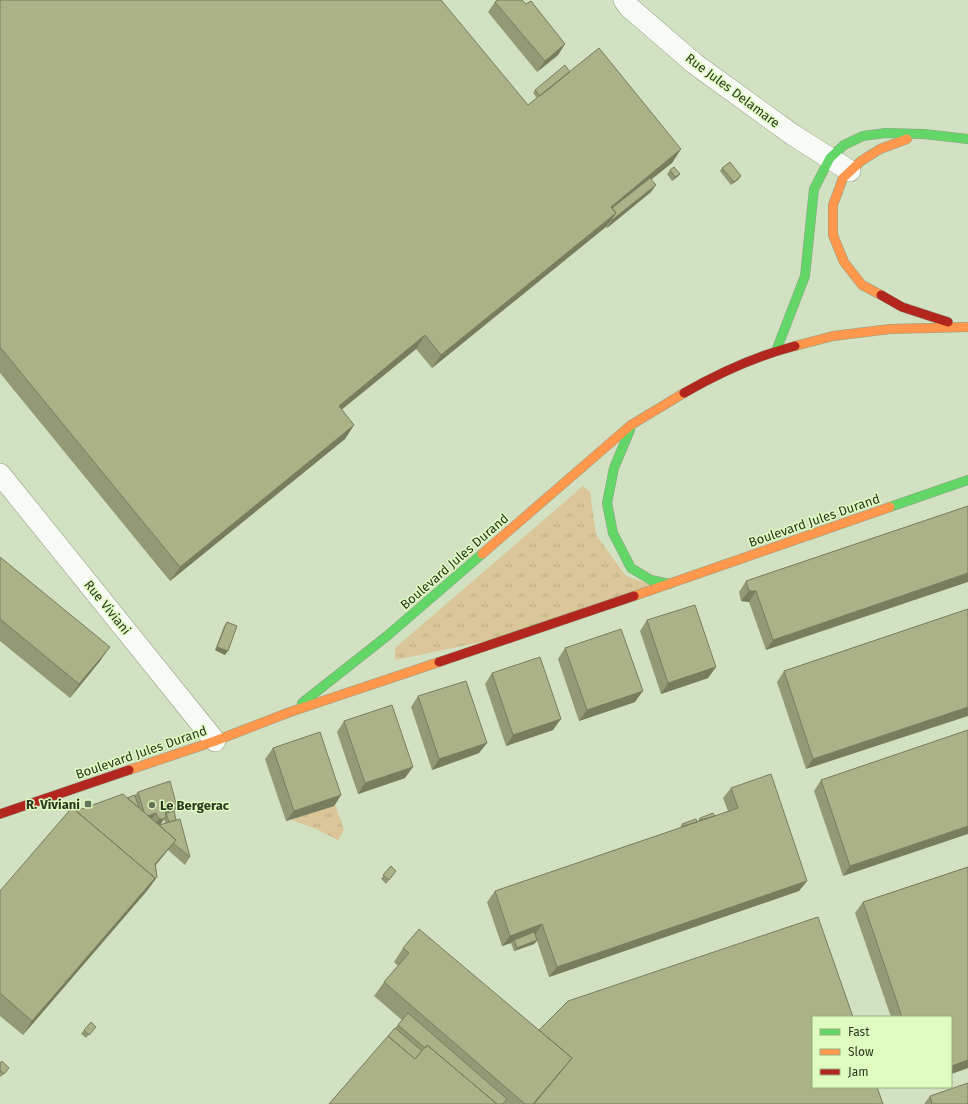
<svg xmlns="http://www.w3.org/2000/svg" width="968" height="1104" font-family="'Fira Sans',sans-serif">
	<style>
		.grass { fill: url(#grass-tufts) }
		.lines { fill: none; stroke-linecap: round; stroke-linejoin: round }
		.street-casing { stroke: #929e86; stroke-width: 22 }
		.fast-casing { stroke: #929e86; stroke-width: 10 }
		.slow-casing { stroke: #929e86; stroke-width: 10 }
		.jam-casing { stroke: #929e86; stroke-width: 10 }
		.street { stroke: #f8faf6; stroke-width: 21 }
		.fast { stroke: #63d668; stroke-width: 9 }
		.slow { stroke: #ff974d; stroke-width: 9 }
		.jam { stroke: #b3261e; stroke-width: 9 }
		.wall { fill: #939974; fill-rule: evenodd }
		.shaded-wall { fill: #787d5e }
		.building { fill: #abb287; stroke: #787d5e }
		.poi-dot { fill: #667258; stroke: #dffcc0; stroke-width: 1.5 }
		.labels { text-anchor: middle; stroke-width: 3; stroke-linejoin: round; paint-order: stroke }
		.street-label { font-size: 13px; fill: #2c3720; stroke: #dffcc0 }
		.poi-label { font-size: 13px; font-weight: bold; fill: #2c3720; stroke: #dffcc0; text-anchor: end }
	</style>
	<defs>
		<pattern id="grass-tufts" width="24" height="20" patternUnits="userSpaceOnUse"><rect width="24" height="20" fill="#dac698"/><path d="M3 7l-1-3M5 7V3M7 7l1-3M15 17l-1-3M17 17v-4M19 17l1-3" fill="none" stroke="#bbab83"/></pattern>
	</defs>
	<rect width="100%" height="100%" fill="#d1e1c1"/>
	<!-- grass -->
	<path class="grass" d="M583,486L590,492L596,535L626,576L654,586L491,640L395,660V648Z
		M335,804L344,830L338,840L314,828L291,820Z"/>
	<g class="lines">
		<!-- street casing -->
		<g class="street-casing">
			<path id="street" d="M624,0L629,7L695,64L793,135L850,171
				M0,474L215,741"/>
		</g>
		<!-- fast casing -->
		<g class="fast-casing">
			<path id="fast" d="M776,351L805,276L814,189L830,158L844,145L863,136L886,133L924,134L968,139
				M630,430L614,468L607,503L613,533L631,568L651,580L669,584
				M890,507L968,480
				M302,703L387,636L482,554"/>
		</g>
		<!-- slow casing -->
		<g class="slow-casing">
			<path id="slow" d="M881,295L862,285L844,262L833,235V205L843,178L861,161L880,149L907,139
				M795,346L833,336L890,329L968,327
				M482,554L631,425L684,393
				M634,596L890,507
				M129,770L215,741L290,712L439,662"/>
		</g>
		<!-- jam casing -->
		<g class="jam-casing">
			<path id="jam" d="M881,295L902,307L948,322
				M684,393C719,373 756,356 795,346
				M439,662L634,596
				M0,814L129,770"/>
		</g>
		<!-- street -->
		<use href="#street" class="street"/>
		<!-- fast -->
		<use href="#fast" class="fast"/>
		<!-- slow -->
		<use href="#slow" class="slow"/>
		<!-- jam -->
		<use href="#jam" class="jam"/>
	</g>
	<!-- wall -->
	<path class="wall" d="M0,0L528,105L537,98L533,93L535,90L570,72L681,149L672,163L651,179V192L607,228L606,226L432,368L416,349L341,410L354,425L345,439L170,581L0,373Z
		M495,2L565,44L558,55L537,72L488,12Z
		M722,168L739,179L731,185L720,171Z
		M670,170L680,174L677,177L672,181L667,174Z
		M968,506L766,650L749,602L741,601L739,592L746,581Z
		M0,557L100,661L70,698L0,641Z
		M968,609L806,769L777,682L784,671Z
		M647,620L716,667L708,678L661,694L640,631Z
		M227,622L225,655L215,650L224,626Z
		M565,648L635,702L579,721L558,659Z
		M492,673L553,730L506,746L485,684Z
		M418,696L487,743L479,753L432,770L411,707Z
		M344,721L405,778L358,794L337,732Z
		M968,730L843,876L814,791L821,780Z
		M273,748L341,795L334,806L286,821L265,759Z
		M731,788L807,881L799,891L549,977L537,941L534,944L514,951L511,943L502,946L487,902L495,891L680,828L682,824L697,822L700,818L715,816L728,811L723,798Z
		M138,792L177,807L174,811L176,820L190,857L185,865L168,850L156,865L157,877L149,888L23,1035L0,1016V891L127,798L135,795ZM164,819L165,823L160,825Z
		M391,866L394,874L386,884L381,879Z
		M968,867V1068L951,1074V1017H891L855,913L863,902Z
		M403,948L539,1030L883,1104H329L402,1020L374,996L384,982L398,966L394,962Z
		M84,1030H93L86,1038L81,1034Z
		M0,1063L9,1068L1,1077L0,1076Z
		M930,1096L968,1104H924Z"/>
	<!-- shaded-wall -->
	<path class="shaded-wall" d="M565,44L558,55L537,72L545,61Z
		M681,149L672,163L607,215L611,207Z
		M680,174L677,177L672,181L675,177Z
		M741,176L739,179L731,185L734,182Z
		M656,185L651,192L607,228L612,220Z
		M616,213L606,227L432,368L441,355Z
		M425,335L416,349L329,420L339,406Z
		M354,425L345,439L170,581L180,567Z
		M968,573V582L766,650L773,640Z
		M749,591H756L749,602L741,601Z
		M110,647L100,661L70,698L79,684Z
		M217,647L228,651L225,655L215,650Z
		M716,667L708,678L661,694L668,683Z
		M643,691L635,702L579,721L587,710Z
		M968,707V716L806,769L813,759Z
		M561,719L553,730L506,746L513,735Z
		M487,743L479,753L432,770L439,759Z
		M413,767L405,778L358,794L365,783Z
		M341,795L334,806L286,821L294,811Z
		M177,807L172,814L166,813L164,817L165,811Z
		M156,813L151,820L145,817Z
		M159,819H164L159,827L154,826Z
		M968,826V834L843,876L850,866Z
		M176,840L168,850L148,874L155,864Z
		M157,877L149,888L146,892L153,881Z
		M155,878L146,892L23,1035L32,1021Z
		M807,881L799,891L549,977L557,967Z
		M542,924L535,935L514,940L511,943L502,946L510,936Z
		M537,940L534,944L514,951L517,948Z
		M968,1060V1068L951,1074V1066Z"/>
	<!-- building -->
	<path class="building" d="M0,0H441L528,105L599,48L681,149L611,207L616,213L441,355L425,335L339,406L354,425L180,567L0,347Z
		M497,0H522L526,4L531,1L565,44L545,61L495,2Z
		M565,65L570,72L540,96L535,90Z
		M730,162L741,176L734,182L722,168Z
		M674,167L680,174L675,177L670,170Z
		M650,178L656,185L612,220L611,219L616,213L612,208Z
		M968,506V573L773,640L756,591H749L746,581Z
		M0,557L110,647L79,684L0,619Z
		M695,605L716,667L668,683L647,620Z
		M968,609V707L813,759L784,671Z
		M227,622L237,626L228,651L217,647Z
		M621,629L643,691L587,710L565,648Z
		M540,657L561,719L513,735L492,673Z
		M466,681L487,743L439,759L418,696Z
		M392,705L413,767L365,783L344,721Z
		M968,730V826L850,866L821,780Z
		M320,732L341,795L294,811L273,748Z
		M771,774L807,881L557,967L542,924L510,936L495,891L738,808L731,788Z
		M170,781L177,807L165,811L166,816L164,819H159L156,813L148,816L144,812L138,792Z
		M123,794L176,840L155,864L157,877L153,881L155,878L76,811Z
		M135,795L139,808L127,798Z
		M74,809L155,878L32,1021L0,993V891L69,811Z
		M174,811L176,820L169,822L166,813Z
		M713,813L715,816L700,820V818Z
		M180,819L190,857L173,843L176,840L159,825Z
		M696,819L697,822L683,826L682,824Z
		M391,866L396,871L389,880L383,875Z
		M968,867V1060L951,1066V1017H902L863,902Z
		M818,917L853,1017H813V1087H877L883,1104H534L572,1058L539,1030L568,1001Z
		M419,929L572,1058L533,1104H525L384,982L409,953L403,948Z
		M534,932L537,940L517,948L514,940Z
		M408,1013L507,1099L503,1104H497L427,1045L425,1048L398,1025Z
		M91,1022L96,1027L89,1035L84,1030Z
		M395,1028L422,1051L415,1059L388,1036Z
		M388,1036L415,1059L427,1045L497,1104H329Z
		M2,1061L9,1068L4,1074L0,1070V1063Z
		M968,1083V1104H932L930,1096Z"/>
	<!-- markers -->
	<g class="poi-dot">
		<rect x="84" y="800" width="8" height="8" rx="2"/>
		<circle cx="152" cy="805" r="4"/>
	</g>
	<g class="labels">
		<!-- street labels -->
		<g class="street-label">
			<text transform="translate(733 90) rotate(37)" y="5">Rue Jules Delamare</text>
			<text transform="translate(814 520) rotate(-19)" y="5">Boulevard Jules Durand</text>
			<text transform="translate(454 561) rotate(-41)" y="5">Boulevard Jules Durand</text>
			<text transform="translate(108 607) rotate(51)" y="5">Rue Viviani</text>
			<text transform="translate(141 752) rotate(-19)" y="5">Boulevard Jules Durand</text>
		</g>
		<!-- poi labels -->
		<g class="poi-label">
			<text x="80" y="809">R. Viviani</text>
			<text x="160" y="810" text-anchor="start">Le Bergerac</text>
		</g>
	</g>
	<!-- legend -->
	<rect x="812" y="1016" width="140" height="72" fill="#dffcc0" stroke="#97ad80"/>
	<rect x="820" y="1029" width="20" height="6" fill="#63d668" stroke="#97ad80"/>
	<text x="848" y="1036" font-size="12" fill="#2c3720">Fast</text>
	<rect x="820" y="1049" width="20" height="6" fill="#ff974d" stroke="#97ad80"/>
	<text x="848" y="1056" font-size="12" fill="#2c3720">Slow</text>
	<rect x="820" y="1069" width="20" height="6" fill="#b3261e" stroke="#97ad80"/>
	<text x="848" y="1076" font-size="12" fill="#2c3720">Jam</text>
</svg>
